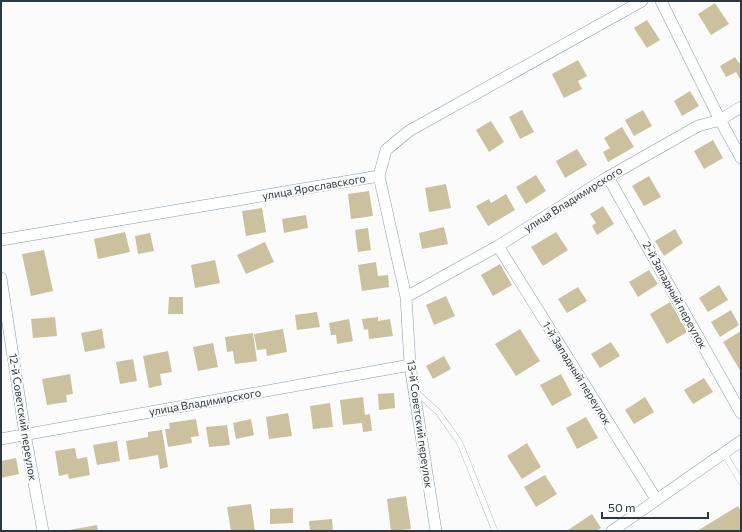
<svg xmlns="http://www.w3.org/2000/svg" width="742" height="532" font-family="Commissioner,sans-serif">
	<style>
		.building { fill: #cbc19f }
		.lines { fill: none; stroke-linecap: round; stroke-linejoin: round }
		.lane-casing { stroke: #809cb3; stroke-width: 6 }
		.street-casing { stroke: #809cb3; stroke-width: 12 }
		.lane { stroke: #fff; stroke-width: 5.5 }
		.street { stroke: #fff; stroke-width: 11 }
		.labels { text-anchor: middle; stroke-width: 4; stroke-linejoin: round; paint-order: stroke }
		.street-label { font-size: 11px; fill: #2d3842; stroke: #fbfbfb }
	</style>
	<rect width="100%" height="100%" fill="#fbfbfb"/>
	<!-- building -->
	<path class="building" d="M715,3L729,24L711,35L698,14Z
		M647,20L660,40L647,48L634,28Z
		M735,57L739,63L741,61V78L740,79L736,72L726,77L720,66Z
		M578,60L587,76L578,81L582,89L564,98L552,74Z
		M690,91L699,106L682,116L674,101Z
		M522,110L534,132L520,139L509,117Z
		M643,110L652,126L634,136L625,120Z
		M491,121L504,142L489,152L476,130Z
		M622,127L634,147L608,162L603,152L610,148L604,138Z
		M713,140L723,158L704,169L694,151Z
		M577,149L587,165L565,178L556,161Z
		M536,175L546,191L526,204L516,187Z
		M649,176L661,197L644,206L632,186Z
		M446,184L451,208L429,212L425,188Z
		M369,191L373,216L351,219L348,194Z
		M506,194L515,210L488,226L476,206L489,199L491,203Z
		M603,206L614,224L597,235L592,226L596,223L590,214Z
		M262,208L266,232L246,236L242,211Z
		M306,215L308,228L284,233L282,219Z
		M444,227L448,244L422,249L419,233Z
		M368,228L371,250L358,252L355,230Z
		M675,229L683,243L664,256L655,241Z
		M125,232L130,252L98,259L94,239Z
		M556,232L568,250L543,266L531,247Z
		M150,233L154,251L138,254L135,236Z
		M265,242L274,262L246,274L237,255Z
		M44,250L53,291L31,296L22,254Z
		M215,260L220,283L195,288L191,265Z
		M376,262L378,276L388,275L389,287L362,291L358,265Z
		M500,264L512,285L493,296L481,275Z
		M649,270L658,284L638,297L629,282Z
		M719,285L728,300L708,312L699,298Z
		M578,287L587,301L567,313L558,299Z
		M446,296L455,316L434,325L426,305Z
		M169,297H183V314H168Z
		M670,302L687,332L667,344L650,314Z
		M731,310L739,325L720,337L711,322Z
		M317,312L320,327L297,330L295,315Z
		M55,317L57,336L33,338L31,319Z
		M378,317V321L390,319L393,336L369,339L368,329L364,330L362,319Z
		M349,319L353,341L337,344L336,335H331L329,323Z
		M102,329L105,348L85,352L81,333Z
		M283,329L287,352L267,356L266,349L257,350L254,334Z
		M520,329L540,361L516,376L495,344Z
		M741,331V372L723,342Z
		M253,333L257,361L235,364L233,351L227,352L225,337Z
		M611,342L620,356L600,368L591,354Z
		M213,343L218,367L198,371L193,347Z
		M168,351L172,372L160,374L162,385L149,388L143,356Z
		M444,356L451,369L433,379L426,366Z
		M133,359L137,381L120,384L116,362Z
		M70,374L73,394L66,395L67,402L47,405L42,379Z
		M561,374L572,395L552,406L540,385Z
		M704,378L713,392L693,404L684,390Z
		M394,393L395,408L379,410L378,394Z
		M363,397L365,415L370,414L372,431L363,432L362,423L343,425L340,400Z
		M645,397L654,412L634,424L625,410Z
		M330,403L333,427L313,429L310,406Z
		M288,413L292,436L269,439L266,417Z
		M586,417L598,438L577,449L566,428Z
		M196,419L199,436L191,437L192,443L168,447L165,429H170L169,423Z
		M251,419L254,435L236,439L233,423Z
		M227,425L230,445L209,447L206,427Z
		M162,430L168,467L160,469L158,455L129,460L126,441L148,437V432Z
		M117,441L120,461L97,465L93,445Z
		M527,443L541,467L522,479L507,456Z
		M75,448L77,459L87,457L90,475L69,479L68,474L59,476L55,451Z
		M16,458L19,474L1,478V461Z
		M545,475L557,494L536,507L524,487Z
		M406,496L411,529L391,531L387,499Z
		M251,504L255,531H231L227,507Z
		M738,506L741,511V531H697Z
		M293,508V523L270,524V509Z
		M592,514L601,528L596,531H569L568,530Z
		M332,519L333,531H310L309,521Z
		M97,525L98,531H69V530Z"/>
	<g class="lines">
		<!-- lane casing -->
		<g class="lane-casing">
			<path id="lane" d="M415,391L438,412L460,443L495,531
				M724,453L741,482"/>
		</g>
		<!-- street casing -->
		<g class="street-casing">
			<path id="street" d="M661,1L720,120L741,158
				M608,177L741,413
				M1,240L379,176
				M498,246L656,499
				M1,278L25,434L43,531
				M406,297L498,246L608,177L698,126L720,120L741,107
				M1,439L410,365
				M436,531L410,365L406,297L379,176L386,150L409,131L642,1
				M612,531L741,441"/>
		</g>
		<!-- lane -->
		<use href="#lane" class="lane"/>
		<!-- street -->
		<use href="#street" class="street"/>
	</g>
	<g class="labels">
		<!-- street labels -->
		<g class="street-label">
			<text transform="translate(314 187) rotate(-10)" y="4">улица Ярославского</text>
			<text transform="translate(573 199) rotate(-32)" y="4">улица Владимирского</text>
			<text transform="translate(675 295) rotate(61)" y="4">2-й Западный переулок</text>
			<text transform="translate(577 373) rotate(58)" y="4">1-й Западный переулок</text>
			<text transform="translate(205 402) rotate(-10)" y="4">улица Владимирского</text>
			<text transform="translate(23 417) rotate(81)" y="4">12-й Советский переулок</text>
			<text transform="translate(420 424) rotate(82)" y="4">13-й Советский переулок</text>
		</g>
	</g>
	<!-- border -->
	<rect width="742" height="532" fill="none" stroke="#2d3842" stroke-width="4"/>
	<!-- scale -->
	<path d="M602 512v6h106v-6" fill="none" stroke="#2d3842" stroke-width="2"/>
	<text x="608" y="512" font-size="12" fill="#2d3842" stroke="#fbfbfb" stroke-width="3" paint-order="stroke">50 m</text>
</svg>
